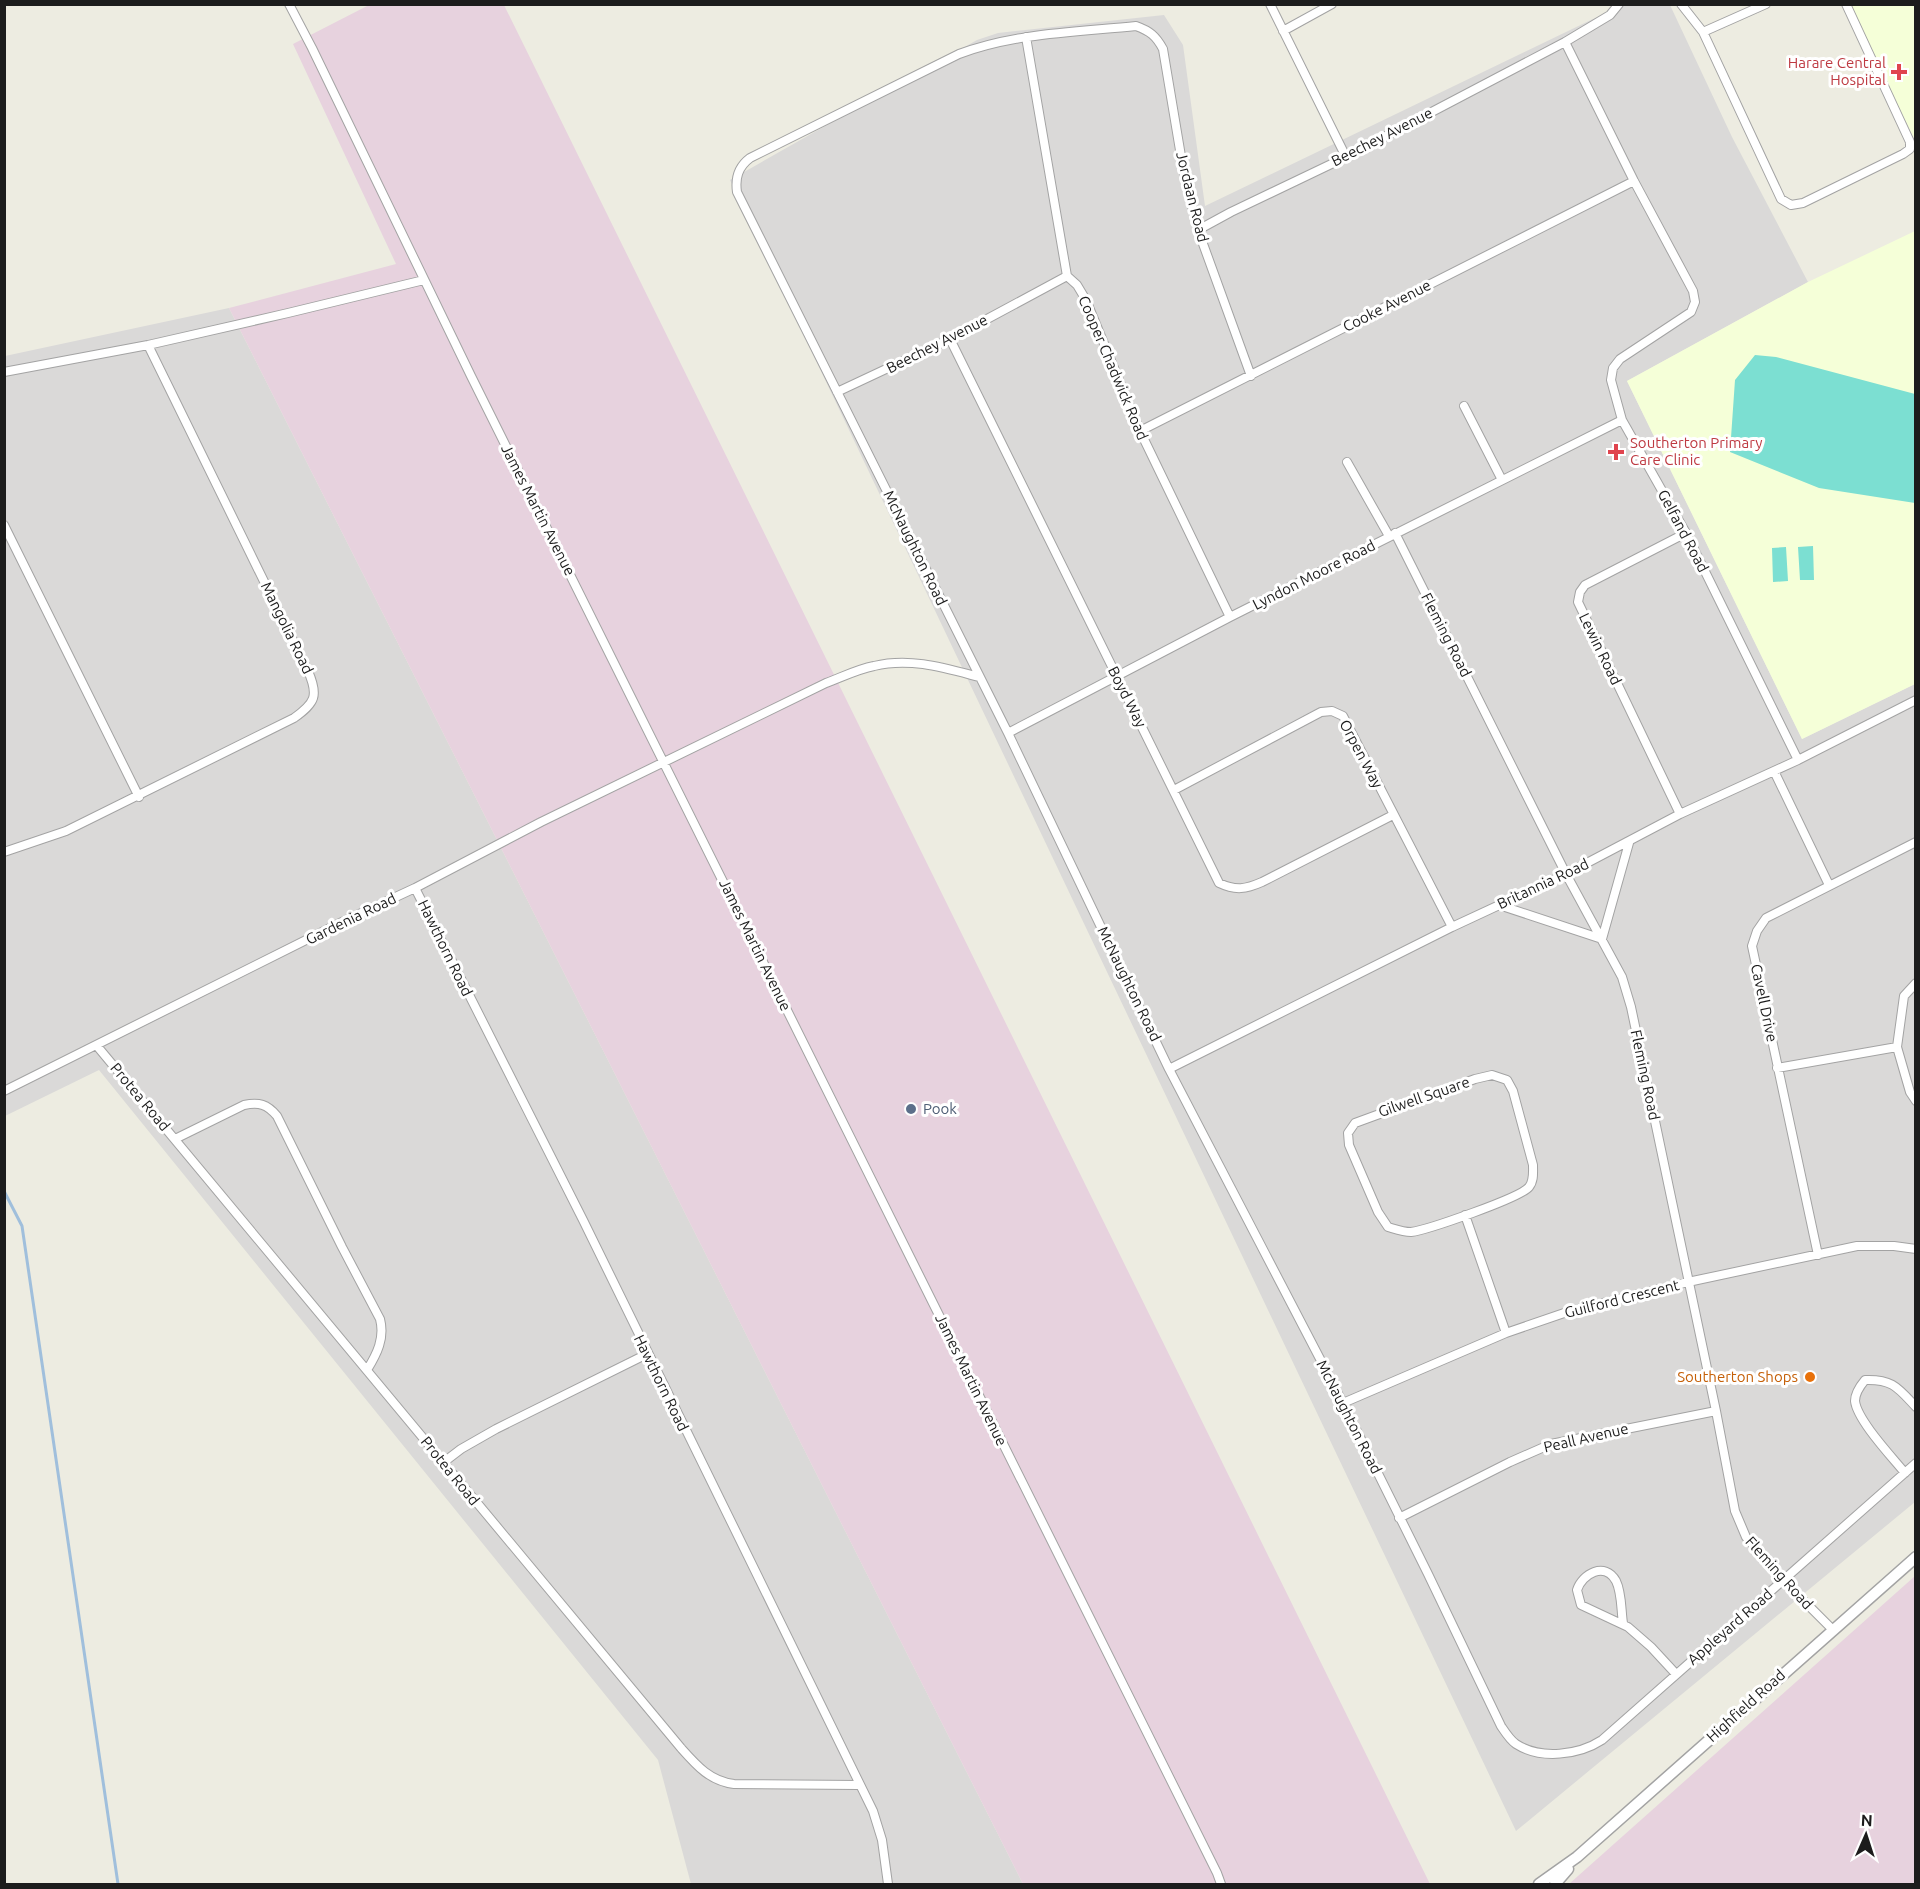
<svg xmlns="http://www.w3.org/2000/svg" width="1920" height="1889" font-family="Ubuntu,sans-serif">
	<style>
		.residential { fill: #dad9d8 }
		.industrial { fill: #e7d2de }
		.education { fill: #f5ffd8 }
		.pitch { fill: #7cdfd2 }
		.lines { fill: none; stroke-linecap: round; stroke-linejoin: round }
		.stream { stroke: #a0bfdc; stroke-width: 3 }
		.minor-casing { stroke: #a3a3a3; stroke-width: 10 }
		.tertiary-casing { stroke: #a3a3a3; stroke-width: 13 }
		.minor { stroke: #fff; stroke-width: 8 }
		.tertiary { stroke: #fff; stroke-width: 10 }
		.health-dot { fill: #e0444e; stroke: #fff; stroke-width: 2 }
		.service-dot { fill: #5c6f8a; stroke: #fff; stroke-width: 2 }
		.food-dot { fill: #e8710a; stroke: #fff; stroke-width: 2 }
		.labels { text-anchor: middle; stroke-width: 6; stroke-linejoin: round; paint-order: stroke }
		.health-label { font-size: 15px; fill: #be3a42; stroke: #fff; text-anchor: end }
		.street-label { font-size: 15px; fill: #1c1c1c; stroke: #fff }
		.service-label { font-size: 15px; fill: #4e5e75; stroke: #fff; text-anchor: start }
		.food-label { font-size: 15px; fill: #c56008; stroke: #fff; text-anchor: end }
	</style>
	<rect width="100%" height="100%" fill="#edece1"/>
	<!-- residential -->
	<path class="residential" d="M1622,5H1670L1732,137L1808,282L1627,381L1802,739L1915,684V1502L1516,1831L730,180L977,40L998,33L1164,15L1183,45L1205,206Z
		M229,308L1023,1884H691L658,1760L99,1070L5,1116V356Z"/>
	<!-- industrial -->
	<path class="industrial" d="M369,5H504L1430,1884H1023L229,308L396,264L293,44Z
		M1915,1576V1884H1569Z"/>
	<!-- education -->
	<path class="education" d="M1848,5H1915V140Z
		M1915,231V684L1802,739L1627,381L1808,282Z"/>
	<!-- pitch -->
	<path class="pitch" d="M1755,355L1776,357L1915,394V503L1819,488L1730,452L1735,380Z
		M1813,546L1814,580H1800L1798,547Z
		M1786,547L1788,581L1773,582L1772,548Z"/>
	<g class="lines">
		<!-- stream -->
		<path class="stream" d="M4,1191L22,1226L118,1884"/>
		<!-- minor casing -->
		<g class="minor-casing">
			<path id="minor" d="M289,4L312,48L471,376L1217,1873L1221,1884
				M1270,4L1346,157
				M1681,4L1703,32L1781,199L1791,205L1803,203L1903,154L1910,149V142L1846,4
				M1283,31L1332,4
				M1703,32L1766,4
				M1026,37L1067,276L1077,285L1086,300L1140,431L1230,617
				M1565,42L1634,181L1693,291L1695,302L1691,312L1620,359L1613,368L1611,380L1622,420L1686,533L1798,760
				M1198,230L1231,212L1346,157L1565,42L1610,15L1619,4
				M950,339L1219,883C1236,891 1246,889 1262,882L1393,815
				M4,372L148,345L288,313L424,280
				M1251,376L1198,230L1184,174L1163,49C1156,36 1150,31 1136,26C1077,32 1015,33 959,54L750,158C738,167 735,178 737,192L1008,733L1169,1069L1343,1403L1428,1574L1501,1726C1505,1732 1510,1740 1516,1744C1541,1760 1579,1755 1602,1740L1916,1463
				M837,392L950,339L1067,276
				M1464,406L1502,480
				M1140,431L1634,181
				M1347,462L1389,536
				M4,525L139,797
				M1395,533L1566,874L1622,977L1631,1007L1716,1411L1735,1511L1746,1537L1783,1580L1832,1629
				M1008,733L1230,617L1622,420
				M1774,771L1829,885
				M1174,790L1321,712L1332,711L1343,716L1452,927
				M1680,814L1578,602L1580,592L1585,585L1686,533
				M4,852L66,831L294,718C315,703 319,696 308,671L148,345
				M415,888L583,1220L873,1811L882,1840L888,1884
				M1499,905L1602,939L1629,843
				M1916,983L1904,996L1897,1047L1910,1092L1916,1101
				M97,1046L681,1748C697,1766 710,1781 734,1784L859,1785
				M1777,1068L1897,1047
				M1169,1069L1452,927L1566,874L1680,814L1798,760L1916,700
				M1492,1075L1507,1080L1513,1091L1533,1165C1533,1173 1534,1181 1529,1187C1520,1198 1427,1230 1411,1232C1403,1232 1395,1229 1388,1227L1378,1212L1349,1145L1348,1133L1355,1123L1475,1079Z
				M4,1091L342,922L415,888L541,822L826,683C842,677 858,669 874,666C910,657 945,668 979,677
				M175,1139L244,1105C259,1102 267,1104 277,1116L342,1247L380,1319C385,1338 377,1354 367,1370
				M1465,1215L1506,1333
				M1818,1255L1752,946L1757,931L1766,918L1916,842
				M1343,1403L1506,1333L1570,1311L1688,1282L1857,1246H1894L1916,1249
				M444,1462L461,1449L496,1429L647,1354
				M1905,1473C1892,1457 1857,1420 1855,1401C1855,1393 1860,1386 1865,1380C1893,1379 1898,1388 1916,1407
				M1399,1518L1510,1462L1551,1444L1716,1411
				M1623,1623C1621,1611 1622,1593 1616,1581C1605,1561 1582,1574 1577,1590L1581,1605L1628,1627L1651,1647L1676,1674"/>
		</g>
		<!-- tertiary casing -->
		<g class="tertiary-casing">
			<path id="tertiary" d="M1539,1884L1577,1857L1916,1557
				M1555,1884L1568,1869"/>
		</g>
		<!-- minor -->
		<use href="#minor" class="minor"/>
		<!-- tertiary -->
		<use href="#tertiary" class="tertiary"/>
	</g>
	<!-- markers -->
	<g class="health-dot">
		<path d="M1896 63h6v6h6v6h-6v6h-6v-6h-6v-6h6z"/>
		<path d="M1613 443h6v6h6v6h-6v6h-6v-6h-6v-6h6z"/>
	</g>
	<circle class="service-dot" cx="911" cy="1109" r="6"/>
	<circle class="food-dot" cx="1810" cy="1377" r="6"/>
	<g class="labels">
		<!-- health labels -->
		<g class="health-label">
			<text x="1886" y="68">Harare Central<tspan x="1886" dy="17">Hospital</tspan></text>
			<text x="1630" y="448" text-anchor="start">Southerton Primary<tspan x="1630" dy="17">Care Clinic</tspan></text>
		</g>
		<!-- street labels -->
		<g class="street-label">
			<text transform="translate(1382 137) rotate(-27)" y="5">Beechey Avenue</text>
			<text transform="translate(1192 197) rotate(76)" y="5">Jordaan Road</text>
			<text transform="translate(1387 306) rotate(-27)" y="5">Cooke Avenue</text>
			<text transform="translate(937 344) rotate(-27)" y="5">Beechey Avenue</text>
			<text transform="translate(1113 368) rotate(67)" y="5">Cooper Chadwick Road</text>
			<text transform="translate(538 510) rotate(63)" y="5">James Martin Avenue</text>
			<text transform="translate(1683 531) rotate(62)" y="5">Gelfand Road</text>
			<text transform="translate(915 548) rotate(64)" y="5">McNaughton Road</text>
			<text transform="translate(1314 575) rotate(-27)" y="5">Lyndon Moore Road</text>
			<text transform="translate(287 628) rotate(64)" y="5">Mangolia Road</text>
			<text transform="translate(1446 635) rotate(63)" y="5">Fleming Road</text>
			<text transform="translate(1600 649) rotate(64)" y="5">Lewin Road</text>
			<text transform="translate(1127 697) rotate(63)" y="5">Boyd Way</text>
			<text transform="translate(1361 754) rotate(62)" y="5">Orpen Way</text>
			<text transform="translate(1543 884) rotate(-25)" y="5">Britannia Road</text>
			<text transform="translate(351 919) rotate(-26)" y="5">Gardenia Road</text>
			<text transform="translate(755 945) rotate(64)" y="5">James Martin Avenue</text>
			<text transform="translate(445 948) rotate(64)" y="5">Hawthorn Road</text>
			<text transform="translate(1129 984) rotate(64)" y="5">McNaughton Road</text>
			<text transform="translate(1764 1003) rotate(78)" y="5">Cavell Drive</text>
			<text transform="translate(1645 1075) rotate(78)" y="5">Fleming Road</text>
			<text transform="translate(140 1097) rotate(50)" y="5">Protea Road</text>
			<text transform="translate(1424 1097) rotate(-19)" y="5">Gilwell Square</text>
			<text transform="translate(1622 1299) rotate(-14)" y="5">Guilford Crescent</text>
			<text transform="translate(971 1380) rotate(64)" y="5">James Martin Avenue</text>
			<text transform="translate(661 1383) rotate(64)" y="5">Hawthorn Road</text>
			<text transform="translate(1349 1417) rotate(63)" y="5">McNaughton Road</text>
			<text transform="translate(1586 1438) rotate(-13)" y="5">Peall Avenue</text>
			<text transform="translate(450 1471) rotate(51)" y="5">Protea Road</text>
			<text transform="translate(1779 1573) rotate(48)" y="5">Fleming Road</text>
			<text transform="translate(1730 1627) rotate(-41)" y="5">Appleyard Road</text>
			<text transform="translate(1746 1706) rotate(-42)" y="5">Highfield Road</text>
		</g>
		<!-- service labels -->
		<g class="service-label">
			<text x="923" y="1114">Pook</text>
		</g>
		<!-- food labels -->
		<g class="food-label">
			<text x="1798" y="1382">Southerton Shops</text>
		</g>
	</g>
	<!-- border -->
	<rect width="1920" height="1889" fill="none" stroke="#1c1c1c" stroke-width="12"/>
	<!-- north arrow -->
	<g transform="translate(1866 1835) rotate(3)" stroke="#ffffff" stroke-width="4.5" paint-order="stroke">
	<path d="M0-4.5L10 22L0 15L-10 22Z" fill="#1c1c1c"/>
	<text y="-9" font-size="16" font-weight="bold" text-anchor="middle" fill="#1c1c1c">N</text>
	</g>
</svg>
